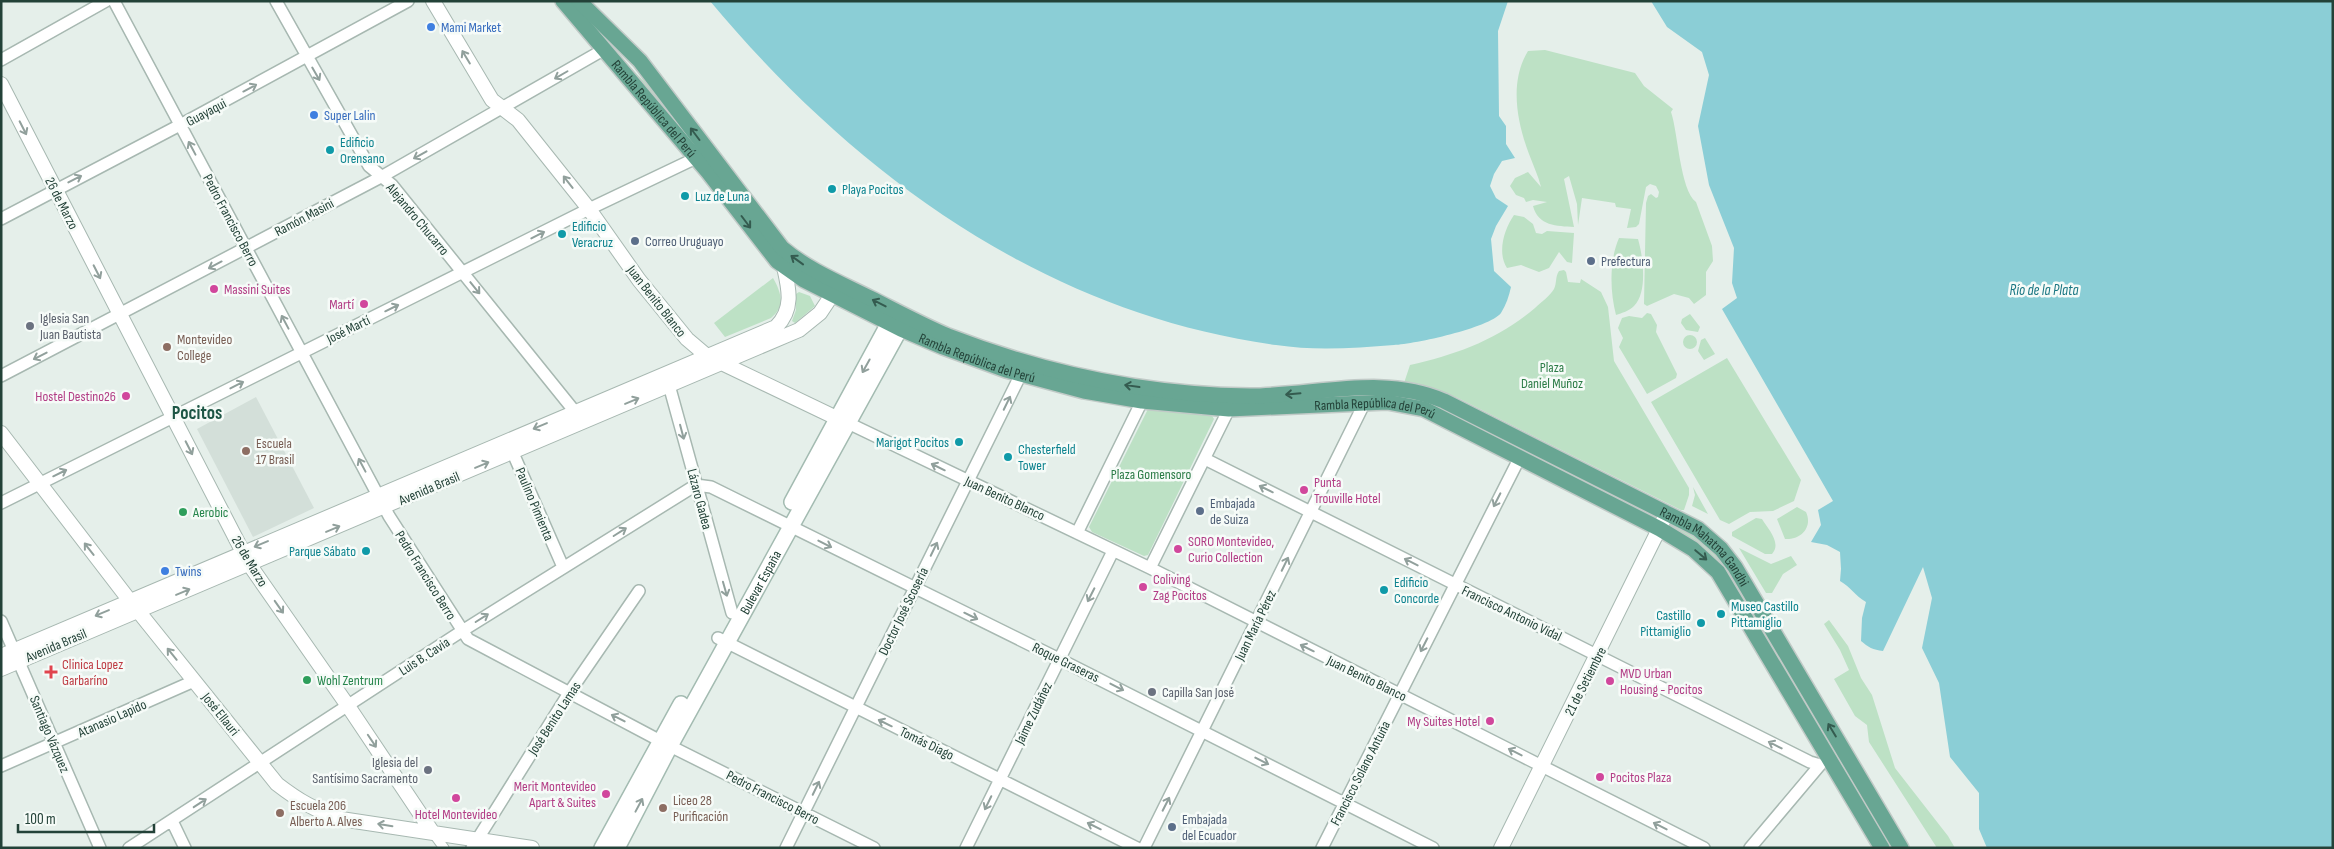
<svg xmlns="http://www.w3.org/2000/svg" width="2334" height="849" font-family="'Sofia Sans Condensed',sans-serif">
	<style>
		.built { fill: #d3dfd9 }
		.green { fill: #bde1c5 }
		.water { fill: #8bced6 }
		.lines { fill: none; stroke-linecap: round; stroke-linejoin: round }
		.pedestrian-casing { stroke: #a7b8b1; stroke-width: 11 }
		.minor-casing { stroke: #a7b8b1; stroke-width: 14 }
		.tertiary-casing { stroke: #a7b8b1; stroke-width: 16 }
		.secondary-casing { stroke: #a3bbb1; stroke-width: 18 }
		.primary-casing { stroke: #c1cac7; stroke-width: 18 }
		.pedestrian { stroke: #fff; stroke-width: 9 }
		.minor { stroke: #fff; stroke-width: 11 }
		.tertiary { stroke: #fff; stroke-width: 14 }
		.secondary { stroke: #fff; stroke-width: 15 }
		.primary { stroke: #68a693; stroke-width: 15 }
		.oneway { stroke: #91a09c }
		.oneway2 { stroke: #345b4f }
		.shop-dot { fill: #3f7fe0; stroke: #f6fbf8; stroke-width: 2 }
		.culture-dot { fill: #0f9aa8; stroke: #f6fbf8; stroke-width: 2 }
		.service-dot { fill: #5c6f8a; stroke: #f6fbf8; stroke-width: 2 }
		.hotel-dot { fill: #d1479c; stroke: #f6fbf8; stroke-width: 2 }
		.worship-dot { fill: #6b7280; stroke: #f6fbf8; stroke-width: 2 }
		.education-dot { fill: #8d6e63; stroke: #f6fbf8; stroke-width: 2 }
		.leisure-dot { fill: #2e9e5b; stroke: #f6fbf8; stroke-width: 2 }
		.health-dot { fill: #e0444e; stroke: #f6fbf8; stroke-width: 2 }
		.labels { text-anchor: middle; stroke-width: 5; stroke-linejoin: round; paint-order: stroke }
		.shop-label { font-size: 14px; fill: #366cbe; stroke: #f6fbf8; text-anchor: start }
		.street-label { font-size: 14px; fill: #234238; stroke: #f6fbf8 }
		.culture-label { font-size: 14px; fill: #0d838f; stroke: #f6fbf8; text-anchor: start }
		.service-label { font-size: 14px; fill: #4e5e75; stroke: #f6fbf8; text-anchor: start }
		.hotel-label { font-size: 14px; fill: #b23c85; stroke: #f6fbf8; text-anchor: start }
		.worship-label { font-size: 14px; fill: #5b616d; stroke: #f6fbf8; text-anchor: start }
		.education-label { font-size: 14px; fill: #785e54; stroke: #f6fbf8; text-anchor: start }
		.park-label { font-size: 14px; fill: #2b7b46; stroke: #f6fbf8 }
		.leisure-label { font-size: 14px; fill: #27864d; stroke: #f6fbf8; text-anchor: start }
		.health-label { font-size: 14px; fill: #be3a42; stroke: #f6fbf8; text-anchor: start }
		.water-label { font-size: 15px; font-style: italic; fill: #197682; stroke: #f6fbf8 }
		.district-label { font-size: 19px; font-weight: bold; fill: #1d5645; stroke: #f6fbf8 }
	</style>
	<rect width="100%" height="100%" fill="#e5efea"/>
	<!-- built -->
	<path class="built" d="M256,397L314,508L253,537L197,429Z"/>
	<!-- green -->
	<path class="green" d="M1545,50L1635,73L1644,86L1673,109L1671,112C1678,132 1680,190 1696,202L1712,246L1713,261L1706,272V295L1694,304L1689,298L1674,294L1647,306L1644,304L1646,203L1648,196L1651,194L1656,198L1658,197L1659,192L1656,186L1650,184L1646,187L1639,224L1636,227L1627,228L1631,209L1616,207L1615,203L1582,198L1578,225L1577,204L1569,176L1564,179L1574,227C1557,226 1538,226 1533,206L1547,202L1533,200L1526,202L1524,198L1516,195L1510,186L1515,178L1528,172L1541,187C1538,175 1533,165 1529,154C1517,122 1509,82 1528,51Z
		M615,54L657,93L797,269Z
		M1514,215L1524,217L1533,224L1536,233L1542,234L1547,231L1574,233L1572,263L1567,262L1559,252L1549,268L1539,272L1521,265L1507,268C1497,253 1504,229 1514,215Z
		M1619,238L1638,239C1643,256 1648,292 1634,306C1629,311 1622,313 1616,315C1610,292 1609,261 1619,238Z
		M1564,270L1566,272L1568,282L1580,283L1581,279L1601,292L1608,307L1614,361L1689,488V495L1684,510H1681L1458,398L1432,388L1404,383L1410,365C1456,355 1499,339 1535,308C1541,302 1550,296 1554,289C1557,283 1555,277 1559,271Z
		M773,278C781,292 786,306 771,318L725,337L714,323Z
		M799,292L810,296L815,306L795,323L792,321L796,310V294Z
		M1647,313L1651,314L1657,325L1656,332L1677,374L1676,378L1647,394L1619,347L1623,338L1618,328L1622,318L1629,316L1642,318Z
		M1690,314L1700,327L1698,332L1686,330L1681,323L1682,319Z
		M1683 342a7 7 0 1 1 14 0a7 7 0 1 1-14 0Z
		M1705,338L1715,354L1704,360L1698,351L1701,340Z
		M1727,358L1801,480L1794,501L1773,511L1750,512L1729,524L1720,520L1651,402Z
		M1148,409L1211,414L1214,419L1148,555L1144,556L1092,532L1089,527Z
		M1693,487L1708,514L1692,506L1695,495Z
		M1600,490L1627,498L1658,513L1655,520Z
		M1797,507L1806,512C1813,527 1801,540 1785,539L1777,519Z
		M1756,518L1762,519C1768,529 1782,543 1772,554H1765L1732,536V532Z
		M1669,519L1716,550L1841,758L1833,756L1728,577L1667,526Z
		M1739,548L1771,564L1791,556L1797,565L1783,574L1772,593H1766Z
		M1829,620L1848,646L1861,678L1872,695L1895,768L1948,836L1955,848H1937L1869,742L1867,725L1855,716L1834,679L1849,670L1840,650L1824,624Z"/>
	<!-- water -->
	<path class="water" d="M710,1H1508L1498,31L1499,116L1506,126V144L1515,158L1502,161L1494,174L1490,186L1496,198L1508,206L1496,226L1491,239L1494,271L1511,287C1509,296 1506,305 1501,313C1489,328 1415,344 1394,345C1355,348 1315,351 1276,345C1046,314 856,176 710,1Z
		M1651,1H2333V848H1987L1979,829V793L1950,757L1939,683L1922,648L1932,598L1923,567L1883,651C1873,650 1868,647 1861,641L1862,618L1866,602C1855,596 1851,587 1840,581L1841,569L1840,552L1827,545L1811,542L1821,525L1818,510L1833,501L1722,309L1737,298L1732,283L1734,248L1709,185L1698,126L1709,75L1702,52L1667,27Z"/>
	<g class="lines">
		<!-- pedestrian casing -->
		<g class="pedestrian-casing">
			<path id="pedestrian" d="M433,833L444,848"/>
		</g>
		<!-- minor casing -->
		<g class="minor-casing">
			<path id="minor" d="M114,1L389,516L468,639L670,746L874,848
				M276,1L369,166L392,185L580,418
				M1,60L106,1
				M1,219L180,125L408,1
				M1,376L381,177L603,50
				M669,385L732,613
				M848,423L1150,568L1704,848
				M509,444L563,567
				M1205,459L1810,762L1820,765
				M1,503L589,209L696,158
				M1077,533L1142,401
				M1150,568L1229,409
				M1,621L100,848
				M718,638L1137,848
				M1,766L194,681
				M172,821L185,848
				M129,848L462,631L696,485L711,487L1059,659L1433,848
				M472,848L569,693L639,591
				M786,848L1021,374
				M966,848L1113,551
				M1144,848L1365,402
				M1322,848L1520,457
				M1750,848L1820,765"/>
		</g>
		<!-- tertiary casing -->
		<g class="tertiary-casing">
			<path id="tertiary" d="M433,1L492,100L518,120L589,209L639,280L687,339L707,356L847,423
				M1,84L249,564L348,706L433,833
				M1,433L130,601L277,784C299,801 315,810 341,819L532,848
				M1,656L776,327C794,309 789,289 784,267
				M1,669L799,330L820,313L838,286
				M1501,848L1667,513"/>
		</g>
		<!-- secondary casing -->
		<g class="secondary-casing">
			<g id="secondary">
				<path d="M792,502L889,323"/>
				<path d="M602,848L681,704"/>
				<path id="s1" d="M617,848L670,746L906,318"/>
			</g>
		</g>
		<!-- primary casing -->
		<g class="primary-casing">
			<g id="primary">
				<path id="s2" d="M563,1L708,172L777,261L804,280L901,329L943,347L1006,370L1084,391L1142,401L1229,409L1387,402L1424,409L1660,529L1693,549L1718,572L1882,848"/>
				<path id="s3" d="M579,1L640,61L782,248C808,270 840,283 870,298C896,311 922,325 948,336C1044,373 1148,395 1250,396C1315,396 1383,374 1444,401L1698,529L1721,549L1735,567L1901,848"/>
			</g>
		</g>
		<!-- pedestrian -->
		<use href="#pedestrian" class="pedestrian"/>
		<!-- minor -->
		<use href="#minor" class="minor"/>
		<!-- tertiary -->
		<use href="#tertiary" class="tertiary"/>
		<!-- secondary -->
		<use href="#secondary" class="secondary"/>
		<!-- primary -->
		<use href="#primary" class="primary"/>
	</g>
	<!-- one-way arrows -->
	<defs><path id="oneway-shaft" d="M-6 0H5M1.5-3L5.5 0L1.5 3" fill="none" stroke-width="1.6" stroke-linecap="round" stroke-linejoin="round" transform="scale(1.25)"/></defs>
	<g class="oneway">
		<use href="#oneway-shaft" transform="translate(466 57) rotate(-121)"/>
		<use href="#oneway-shaft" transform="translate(316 74) rotate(60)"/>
		<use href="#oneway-shaft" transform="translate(561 75) rotate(150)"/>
		<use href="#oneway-shaft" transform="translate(250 88) rotate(-28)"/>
		<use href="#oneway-shaft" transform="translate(23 128) rotate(63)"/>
		<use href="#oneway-shaft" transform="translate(192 148) rotate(-118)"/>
		<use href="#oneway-shaft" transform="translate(420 155) rotate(151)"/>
		<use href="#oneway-shaft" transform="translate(75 179) rotate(-27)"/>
		<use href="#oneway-shaft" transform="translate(568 182) rotate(-128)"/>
		<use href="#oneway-shaft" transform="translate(538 235) rotate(-27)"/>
		<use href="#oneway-shaft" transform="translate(215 265) rotate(152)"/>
		<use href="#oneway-shaft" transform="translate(97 272) rotate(63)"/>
		<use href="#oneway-shaft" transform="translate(475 288) rotate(51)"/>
		<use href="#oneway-shaft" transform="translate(392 308) rotate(-26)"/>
		<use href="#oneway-shaft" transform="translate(285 322) rotate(-118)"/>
		<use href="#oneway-shaft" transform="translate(40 356) rotate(153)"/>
		<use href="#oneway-shaft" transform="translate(866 366) rotate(119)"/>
		<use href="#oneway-shaft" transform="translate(237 385) rotate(-27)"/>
		<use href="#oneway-shaft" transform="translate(632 401) rotate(-23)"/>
		<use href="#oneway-shaft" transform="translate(1007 403) rotate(-64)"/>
		<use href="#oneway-shaft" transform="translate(540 426) rotate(157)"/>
		<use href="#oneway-shaft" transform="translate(682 432) rotate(75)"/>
		<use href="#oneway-shaft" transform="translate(189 448) rotate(63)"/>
		<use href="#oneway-shaft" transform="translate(362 465) rotate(-118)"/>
		<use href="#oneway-shaft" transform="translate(482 465) rotate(-23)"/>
		<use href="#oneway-shaft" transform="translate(938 467) rotate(-154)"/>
		<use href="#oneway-shaft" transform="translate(60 473) rotate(-26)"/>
		<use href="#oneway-shaft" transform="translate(1266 489) rotate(-154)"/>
		<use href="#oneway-shaft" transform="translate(1497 500) rotate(117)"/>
		<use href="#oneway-shaft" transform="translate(333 529) rotate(-23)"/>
		<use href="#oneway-shaft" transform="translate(620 532) rotate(-32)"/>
		<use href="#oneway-shaft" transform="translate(261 544) rotate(157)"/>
		<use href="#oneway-shaft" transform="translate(825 544) rotate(27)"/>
		<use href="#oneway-shaft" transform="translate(89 549) rotate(-128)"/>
		<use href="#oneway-shaft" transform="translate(934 549) rotate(-64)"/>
		<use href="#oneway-shaft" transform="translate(1411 562) rotate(-153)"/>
		<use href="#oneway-shaft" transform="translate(1285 564) rotate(-64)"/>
		<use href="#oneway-shaft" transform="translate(725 589) rotate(74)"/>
		<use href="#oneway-shaft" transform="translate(183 592) rotate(-23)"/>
		<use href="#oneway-shaft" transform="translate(1091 595) rotate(117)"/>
		<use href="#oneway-shaft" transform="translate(279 607) rotate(55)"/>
		<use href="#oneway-shaft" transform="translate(102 613) rotate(157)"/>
		<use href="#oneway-shaft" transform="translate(971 616) rotate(26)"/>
		<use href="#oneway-shaft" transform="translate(482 618) rotate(-32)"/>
		<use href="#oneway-shaft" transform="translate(1424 645) rotate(117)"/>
		<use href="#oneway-shaft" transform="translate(1307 648) rotate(-154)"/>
		<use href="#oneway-shaft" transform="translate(172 654) rotate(-129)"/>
		<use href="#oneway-shaft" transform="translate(1117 687) rotate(27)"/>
		<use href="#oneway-shaft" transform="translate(618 718) rotate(-153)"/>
		<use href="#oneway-shaft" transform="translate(885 723) rotate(-154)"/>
		<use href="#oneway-shaft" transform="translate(372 741) rotate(56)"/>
		<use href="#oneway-shaft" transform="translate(1775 745) rotate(-153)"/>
		<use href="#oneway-shaft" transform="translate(1515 752) rotate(-153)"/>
		<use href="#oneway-shaft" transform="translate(1262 761) rotate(27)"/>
		<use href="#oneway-shaft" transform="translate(816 788) rotate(-64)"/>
		<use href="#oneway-shaft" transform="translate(200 803) rotate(-33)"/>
		<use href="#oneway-shaft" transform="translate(988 803) rotate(116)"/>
		<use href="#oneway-shaft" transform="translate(1166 804) rotate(-63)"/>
		<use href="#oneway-shaft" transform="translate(639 805) rotate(-62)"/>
		<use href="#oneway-shaft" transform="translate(385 825) rotate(-171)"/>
		<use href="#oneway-shaft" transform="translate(1094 826) rotate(-154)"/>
		<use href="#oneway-shaft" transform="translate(1660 826) rotate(-153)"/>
	</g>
	<g class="oneway2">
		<use href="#oneway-shaft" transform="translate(695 134) rotate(-127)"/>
		<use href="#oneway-shaft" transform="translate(746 222) rotate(53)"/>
		<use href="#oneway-shaft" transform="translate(797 260) rotate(-144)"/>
		<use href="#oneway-shaft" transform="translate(879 303) rotate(-153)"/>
		<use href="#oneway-shaft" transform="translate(1132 386) rotate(-172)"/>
		<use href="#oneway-shaft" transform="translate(1293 394) rotate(175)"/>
		<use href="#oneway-shaft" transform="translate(1701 555) rotate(40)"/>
		<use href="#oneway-shaft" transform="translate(1832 730) rotate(-121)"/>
	</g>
	<!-- markers -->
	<g class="shop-dot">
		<circle cx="431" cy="27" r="5"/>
		<circle cx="314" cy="115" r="5"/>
		<circle cx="165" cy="571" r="5"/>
	</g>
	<g class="culture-dot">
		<circle cx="330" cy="150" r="5"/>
		<circle cx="832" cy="189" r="5"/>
		<circle cx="685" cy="196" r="5"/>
		<circle cx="562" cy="234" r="5"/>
		<circle cx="959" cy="442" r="5"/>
		<circle cx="1008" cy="457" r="5"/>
		<circle cx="366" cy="551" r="5"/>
		<circle cx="1384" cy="590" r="5"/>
		<circle cx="1721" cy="614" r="5"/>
		<circle cx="1701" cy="623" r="5"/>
	</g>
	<g class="service-dot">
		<circle cx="635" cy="241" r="5"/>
		<circle cx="1591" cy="261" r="5"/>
		<circle cx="1200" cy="511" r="5"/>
		<circle cx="1172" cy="827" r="5"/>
	</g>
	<g class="hotel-dot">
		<circle cx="214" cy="289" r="5"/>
		<circle cx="364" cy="304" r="5"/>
		<circle cx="126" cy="396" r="5"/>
		<circle cx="1304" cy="490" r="5"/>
		<circle cx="1178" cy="549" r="5"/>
		<circle cx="1143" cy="587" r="5"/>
		<circle cx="1610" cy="681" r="5"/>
		<circle cx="1490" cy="721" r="5"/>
		<circle cx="1600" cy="777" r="5"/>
		<circle cx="606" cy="794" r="5"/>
		<circle cx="456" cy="798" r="5"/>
	</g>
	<g class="worship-dot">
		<circle cx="30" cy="326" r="5"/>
		<circle cx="1152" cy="692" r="5"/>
		<circle cx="428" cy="770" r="5"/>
	</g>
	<g class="education-dot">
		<circle cx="167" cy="347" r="5"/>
		<circle cx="246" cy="451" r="5"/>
		<circle cx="663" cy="808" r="5"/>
		<circle cx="280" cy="813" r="5"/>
	</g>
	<g class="leisure-dot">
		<circle cx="183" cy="512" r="5"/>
		<circle cx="307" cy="680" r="5"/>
	</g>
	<path class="health-dot" d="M48.5 664.5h5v5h5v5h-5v5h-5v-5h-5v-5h5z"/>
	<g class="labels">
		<!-- shop labels -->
		<g class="shop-label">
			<text x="441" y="32">Mami Market</text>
			<text x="324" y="120">Super Lalin</text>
			<text x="175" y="576">Twins</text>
		</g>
		<!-- street labels -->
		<g class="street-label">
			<text dy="5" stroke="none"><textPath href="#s2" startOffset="141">Rambla República del Perú</textPath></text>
			<text transform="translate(206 112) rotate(-28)" y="5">Guayaqui</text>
			<text transform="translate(62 203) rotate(63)" y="5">26 de Marzo</text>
			<text transform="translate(304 217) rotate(-28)" y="5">Ramón Masini</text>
			<text transform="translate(418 219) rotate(50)" y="5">Alejandro Chucarro</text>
			<text transform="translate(231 220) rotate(62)" y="5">Pedro Francisco Berro</text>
			<text transform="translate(657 301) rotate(52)" y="5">Juan Benito Blanco</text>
			<text transform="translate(348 329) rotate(-26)" y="5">José Martí</text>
			<text dy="5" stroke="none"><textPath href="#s2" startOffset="560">Rambla República del Perú</textPath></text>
			<text dy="5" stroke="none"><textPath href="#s2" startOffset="965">Rambla República del Perú</textPath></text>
			<text transform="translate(429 488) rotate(-23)" y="5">Avenida Brasil</text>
			<text transform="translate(1005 498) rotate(25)" y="5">Juan Benito Blanco</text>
			<text transform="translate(700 499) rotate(75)" y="5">Lázaro Gadea</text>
			<text transform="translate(535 504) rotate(67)" y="5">Paulino Pimienta</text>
			<text dy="5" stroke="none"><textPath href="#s3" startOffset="1315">Rambla Mahatma Gandhi</textPath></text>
			<text transform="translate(250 561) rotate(59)" y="5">26 de Marzo</text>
			<text transform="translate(426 575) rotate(58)" y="5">Pedro Francisco Berro</text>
			<text dy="5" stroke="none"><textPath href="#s1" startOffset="302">Bulevar España</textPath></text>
			<text transform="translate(903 611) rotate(-64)" y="5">Doctor José Scosería</text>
			<text transform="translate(1512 613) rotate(26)" y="5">Francisco Antonio Vidal</text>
			<text transform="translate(1255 625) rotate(-64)" y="5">Juan María Pérez</text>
			<text transform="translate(56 645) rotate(-23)" y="5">Avenida Brasil</text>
			<text transform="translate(424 656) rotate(-33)" y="5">Luis B. Cavia</text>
			<text transform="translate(1066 662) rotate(26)" y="5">Roque Graseras</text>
			<text transform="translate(1367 678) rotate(26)" y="5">Juan Benito Blanco</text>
			<text transform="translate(1585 681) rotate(-63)" y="5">21 de Setiembre</text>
			<text transform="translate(1033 713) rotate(-64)" y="5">Jaime Zudáñez</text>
			<text transform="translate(221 714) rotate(51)" y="5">José Ellauri</text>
			<text transform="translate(112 718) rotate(-24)" y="5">Atanasio Lapido</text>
			<text transform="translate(554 718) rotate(-57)" y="5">José Benito Lamas</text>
			<text transform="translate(50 734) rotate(67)" y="5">Santiago Vázquez</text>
			<text transform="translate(927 743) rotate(26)" y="5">Tomás Diago</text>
			<text transform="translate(1360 773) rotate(-63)" y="5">Francisco Solano Antuña</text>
			<text transform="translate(773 797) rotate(27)" y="5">Pedro Francisco Berro</text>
		</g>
		<!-- culture labels -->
		<g class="culture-label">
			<text x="340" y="147">Edificio<tspan x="340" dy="16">Orensano</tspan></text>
			<text x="842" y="194">Playa Pocitos</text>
			<text x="695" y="201">Luz de Luna</text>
			<text x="572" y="231">Edificio<tspan x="572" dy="16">Veracruz</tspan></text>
			<text x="949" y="447" text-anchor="end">Marigot Pocitos</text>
			<text x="1018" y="454">Chesterfield<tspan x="1018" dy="16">Tower</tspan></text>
			<text x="356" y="556" text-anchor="end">Parque Sábato</text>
			<text x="1394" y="587">Edificio<tspan x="1394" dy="16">Concorde</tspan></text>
			<text x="1731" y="611">Museo Castillo<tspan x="1731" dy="16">Pittamiglio</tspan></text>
			<text x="1691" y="620" text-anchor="end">Castillo<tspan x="1691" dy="16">Pittamiglio</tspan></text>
		</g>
		<!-- service labels -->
		<g class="service-label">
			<text x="645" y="246">Correo Uruguayo</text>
			<text x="1601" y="266">Prefectura</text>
			<text x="1210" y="508">Embajada<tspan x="1210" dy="16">de Suiza</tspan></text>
			<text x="1182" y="824">Embajada<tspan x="1182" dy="16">del Ecuador</tspan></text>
		</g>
		<!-- hotel labels -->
		<g class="hotel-label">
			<text x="224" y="294">Massini Suites</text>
			<text x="354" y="309" text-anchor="end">Martí</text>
			<text x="116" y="401" text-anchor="end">Hostel Destino26</text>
			<text x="1314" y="487">Punta<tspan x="1314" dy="16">Trouville Hotel</tspan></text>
			<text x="1188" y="546">SORO Montevideo,<tspan x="1188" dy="16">Curio Collection</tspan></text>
			<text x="1153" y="584">Coliving<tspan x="1153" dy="16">Zag Pocitos</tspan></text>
			<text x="1620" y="678">MVD Urban<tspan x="1620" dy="16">Housing - Pocitos</tspan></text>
			<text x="1480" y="726" text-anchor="end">My Suites Hotel</text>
			<text x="1610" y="782">Pocitos Plaza</text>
			<text x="596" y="791" text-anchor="end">Merit Montevideo<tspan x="596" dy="16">Apart &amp; Suites</tspan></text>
			<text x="456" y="819" text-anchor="middle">Hotel Montevideo</text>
		</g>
		<!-- worship labels -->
		<g class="worship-label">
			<text x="40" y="323">Iglesia San<tspan x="40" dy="16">Juan Bautista</tspan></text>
			<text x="1162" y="697">Capilla San José</text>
			<text x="418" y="767" text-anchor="end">Iglesia del<tspan x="418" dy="16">Santísimo Sacramento</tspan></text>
		</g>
		<!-- education labels -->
		<g class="education-label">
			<text x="177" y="344">Montevideo<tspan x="177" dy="16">College</tspan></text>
			<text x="256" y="448">Escuela<tspan x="256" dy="16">17 Brasil</tspan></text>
			<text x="673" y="805">Liceo 28<tspan x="673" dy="16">Purificación</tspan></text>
			<text x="290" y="810">Escuela 206<tspan x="290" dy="16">Alberto A. Alves</tspan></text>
		</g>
		<!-- park labels -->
		<g class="park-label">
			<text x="1552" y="372">Plaza<tspan x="1552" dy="16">Daniel Muñoz</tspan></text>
			<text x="1151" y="479">Plaza Gomensoro</text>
		</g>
		<!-- leisure labels -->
		<g class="leisure-label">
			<text x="193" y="517">Aerobic</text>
			<text x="317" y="685">Wohl Zentrum</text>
		</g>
		<!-- health labels -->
		<g class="health-label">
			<text x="62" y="669">Clinica Lopez<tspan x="62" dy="16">Garbaríno</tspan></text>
		</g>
		<!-- water labels -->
		<g class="water-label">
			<text x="2044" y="295">Río de la Plata</text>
		</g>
		<!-- district labels -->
		<g class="district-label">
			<text x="197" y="419">Pocitos</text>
		</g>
	</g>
	<!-- border -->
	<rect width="2334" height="849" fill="none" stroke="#234238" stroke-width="5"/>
	<!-- scale -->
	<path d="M18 824v8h136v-8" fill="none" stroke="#234238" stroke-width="2.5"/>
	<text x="25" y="824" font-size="15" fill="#234238" stroke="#f6fbf8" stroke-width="4" paint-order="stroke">100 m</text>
</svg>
